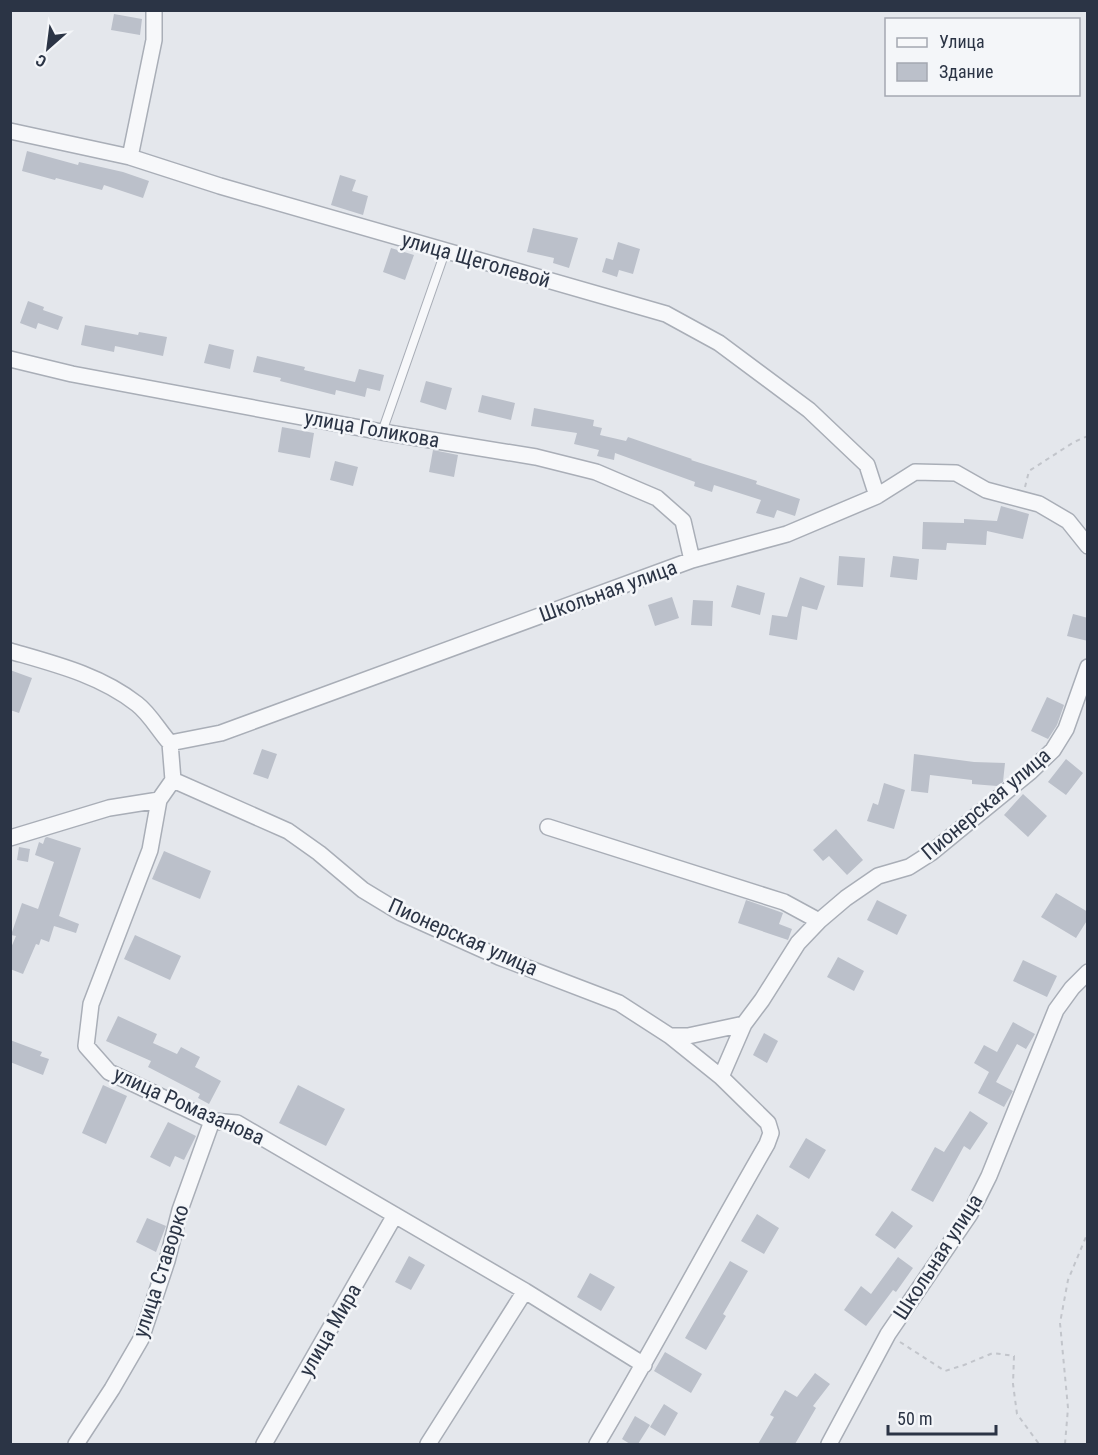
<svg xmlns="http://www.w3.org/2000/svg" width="1098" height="1455" font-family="'Roboto Condensed',sans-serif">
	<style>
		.building { fill: #bbc0ca }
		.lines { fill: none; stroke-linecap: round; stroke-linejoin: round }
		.service-casing { stroke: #a9aeb7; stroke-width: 10 }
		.minor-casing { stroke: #a9aeb7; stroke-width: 18 }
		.path { stroke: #c2c5cb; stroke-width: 2; stroke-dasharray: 4.5 4.5; stroke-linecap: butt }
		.service { stroke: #f7f8fa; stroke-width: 8 }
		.minor { stroke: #f7f8fa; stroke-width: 15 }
		.labels { text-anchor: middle; stroke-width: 5; stroke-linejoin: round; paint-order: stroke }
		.street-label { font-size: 21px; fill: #2b3445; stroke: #f4f6f9 }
	</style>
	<rect width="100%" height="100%" fill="#e4e7ec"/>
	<!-- building -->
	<path class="building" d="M114,14L142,19L140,35L111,30Z
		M27,151L78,165L79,162L123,172L149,181L143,198L104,185L102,190L56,178L55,180L22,171Z
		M340,175L356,180L352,191L368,196L363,215L331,205Z
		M533,228L578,238L569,268L553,263L554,258L527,252Z
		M618,242L640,249L633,274L619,270L617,277L602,272L606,258L613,260Z
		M391,248L414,255L405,280L383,272Z
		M28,301L44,307L43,310L63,317L58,330L38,323L36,329L20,323Z
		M85,325L138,335L139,332L167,337L163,356L115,346L114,352L81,345Z
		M209,344L234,350L230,369L204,363Z
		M257,356L305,367L304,370L355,382L359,369L384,375L380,391L367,388L365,397L336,390L335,395L280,381L281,378L253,372Z
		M426,381L452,388L446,410L420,402Z
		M482,395L515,403L511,420L478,412Z
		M534,408L594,420L593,426L602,428L600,435L626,441L628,437L692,459L691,460L757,481L756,484L800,499L795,516L777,510L774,518L756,513L761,500L714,485L712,492L694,486L695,482L615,453L614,460L597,456L599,450L574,444L577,433L531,426Z
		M282,427L314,433L310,458L278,452Z
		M433,450L458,455L454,477L429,472Z
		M335,461L358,467L353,486L330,480Z
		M1001,506L1029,514L1023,539L987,531L986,545L947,543L946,550L922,549L923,522L964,523V519L997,521Z
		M839,556L865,558L863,587L837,585Z
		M893,556L919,559L917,580L890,577Z
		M800,577L825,586L817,610L802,606L797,640L769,635L772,615L787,617Z
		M737,585L765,593L760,615L731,607Z
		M672,597L679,618L655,626L648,605Z
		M693,600L713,601L712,626L691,625Z
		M1073,614L1088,618V641L1067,636Z
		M10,670L32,678L19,713L10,710Z
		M1047,697L1064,705L1057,725L1048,739L1031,731Z
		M262,749L277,754L268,779L253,774Z
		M914,754L974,762L1005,763L1003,782L997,786L972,784V780L930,775L928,793L911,791Z
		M1066,759L1083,773L1066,795L1048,782Z
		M884,783L905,790L894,829L867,821L873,803L878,805Z
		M1023,794L1047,816L1028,837L1004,815Z
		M836,829L863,860L847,875L829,856L823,861L813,850Z
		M47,837L81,848L59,916L79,924L76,933L54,926L49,942L41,939L39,945L36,944L23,974L10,969V950L16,936L11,935L22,903L38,909L54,862L35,855L39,842L43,844L45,838Z
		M19,847L30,849L28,862L17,860Z
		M164,851L211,871L200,899L152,879Z
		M1056,893L1088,912V919L1076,938L1041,917Z
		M746,900L783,913L779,924L792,929L788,940L738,923Z
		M877,900L907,915L897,935L867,920Z
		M135,935L181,956L170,980L124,959Z
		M838,957L864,971L854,991L827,977Z
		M1023,960L1057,976L1047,997L1013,981Z
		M118,1016L157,1034L153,1043L177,1054L181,1047L200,1057L195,1067L221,1081L209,1104L198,1098L200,1094L148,1067L151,1061L106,1041Z
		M1013,1022L1035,1034L1026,1049L1017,1044L996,1082L1013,1091L1004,1107L978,1093L989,1072L974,1063L984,1045L997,1052Z
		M764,1033L778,1041L767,1063L753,1055Z
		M10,1040L42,1052L40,1056L49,1059L43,1075L10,1062Z
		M103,1085L127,1096L106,1144L82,1133Z
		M298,1085L345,1109L326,1146L279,1123Z
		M970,1111L988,1123L970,1150L964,1146L933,1202L911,1190L935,1147L944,1152Z
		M168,1122L196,1136L184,1160L175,1156L170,1167L150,1157Z
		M806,1138L826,1150L809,1179L789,1167Z
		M892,1211L913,1226L895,1249L875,1235Z
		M757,1214L779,1228L764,1254L741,1241Z
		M147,1218L166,1226L156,1252L136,1242Z
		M409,1256L425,1265L411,1290L395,1282Z
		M898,1257L913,1268L896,1292L893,1290L866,1326L844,1310L861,1286L871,1294Z
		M730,1261L748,1271L723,1314L726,1316L706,1350L685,1338Z
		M590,1273L615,1287L601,1311L577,1297Z
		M665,1352L702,1374L691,1393L654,1371Z
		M815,1373L830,1384L813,1406L816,1408L795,1444H758L774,1417L770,1415L785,1390L797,1397Z
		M664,1404L678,1413L665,1436L650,1427Z
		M635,1416L650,1425L638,1444H630L622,1439Z"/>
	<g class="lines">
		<!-- service casing -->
		<g class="service-casing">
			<path id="service" d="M382,432L445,252"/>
		</g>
		<!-- minor casing -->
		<g class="minor-casing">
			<path id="minor" d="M10,131L130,157L220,186L666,314L719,343L809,410L867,465L877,496
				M130,157L154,40V10
				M10,359L72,374L382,432L536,457L596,472L657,498L683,521L692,560
				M10,651C55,664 100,675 137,704C150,714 159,731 170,743
				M173,780L288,831L319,853L363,890L401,913L499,957L619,1003L670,1036L721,1077L768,1123L771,1133L767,1144C709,1244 656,1345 597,1444
				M548,827L784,902L819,921
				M10,838L109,808L159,800
				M670,1036H688L744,1024
				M721,1077L744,1024L762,1000L798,943L819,921L846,898L878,876L909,867L931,853L1030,772L1053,750L1066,729L1088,667
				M644,1365L525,1291L237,1123L212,1121L109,1072L86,1046L91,1004L150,850L159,800L173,780L170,743L221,733L692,560L787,534L877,496L915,472L956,473L986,490L1039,504L1068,521L1088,546
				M76,1444L112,1389L141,1339L167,1261L180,1210L212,1121
				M264,1444L395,1215
				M428,1444L525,1291
				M829,1444L888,1334L970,1214L989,1176L1056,1010L1072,988L1088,972"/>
		</g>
		<!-- path -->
		<path class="path" d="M1025,487L1029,471L1074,442L1088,436
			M900,1342L945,1371L964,1365L993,1353L1014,1356L1013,1384L1017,1414L1039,1444
			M1065,1444L1068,1408L1060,1323L1068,1280L1088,1232"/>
		<!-- service -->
		<use href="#service" class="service"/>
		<!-- minor -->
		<use href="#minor" class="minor"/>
	</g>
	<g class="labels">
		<!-- street labels -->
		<g class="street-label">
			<text transform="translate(476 260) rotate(16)" y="7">улица Щеголевой</text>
			<text transform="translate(372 429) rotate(10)" y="7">улица Голикова</text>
			<text transform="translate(608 591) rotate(-20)" y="7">Школьная улица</text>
			<text transform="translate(986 804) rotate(-40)" y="7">Пионерская улица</text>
			<text transform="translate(463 937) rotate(24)" y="7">Пионерская улица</text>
			<text transform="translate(189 1106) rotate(24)" y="7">улица Ромазанова</text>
			<text transform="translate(938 1257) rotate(-57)" y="7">Школьная улица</text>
			<text transform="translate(161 1271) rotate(-72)" y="7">улица Ставорко</text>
			<text transform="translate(330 1330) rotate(-60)" y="7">улица Мира</text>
		</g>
	</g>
	<!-- border -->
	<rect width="1098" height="1455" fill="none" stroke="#2b3445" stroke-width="24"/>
	<!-- legend -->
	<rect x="885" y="18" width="195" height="78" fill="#f4f6f9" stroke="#a4a8b1" stroke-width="1.5"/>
	<rect x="897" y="38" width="30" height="9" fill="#f7f8fa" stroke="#a4a8b1" stroke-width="1.5"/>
	<text x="939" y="48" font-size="18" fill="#2b3445">Улица</text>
	<rect x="897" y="63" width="30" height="18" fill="#bbc0ca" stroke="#a4a8b1" stroke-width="1.5"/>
	<text x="939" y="78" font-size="18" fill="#2b3445">Здание</text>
	<!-- north arrow -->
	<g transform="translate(48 48) rotate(208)" stroke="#f4f6f9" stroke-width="4.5" paint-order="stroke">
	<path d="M0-4.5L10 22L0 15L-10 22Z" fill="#2b3445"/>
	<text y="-9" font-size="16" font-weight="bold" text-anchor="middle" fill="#2b3445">С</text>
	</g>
	<!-- scale -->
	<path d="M888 1425v9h108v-9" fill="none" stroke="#2b3445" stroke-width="3"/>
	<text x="897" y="1425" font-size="18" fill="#2b3445" stroke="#f4f6f9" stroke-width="4.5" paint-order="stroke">50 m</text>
</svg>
